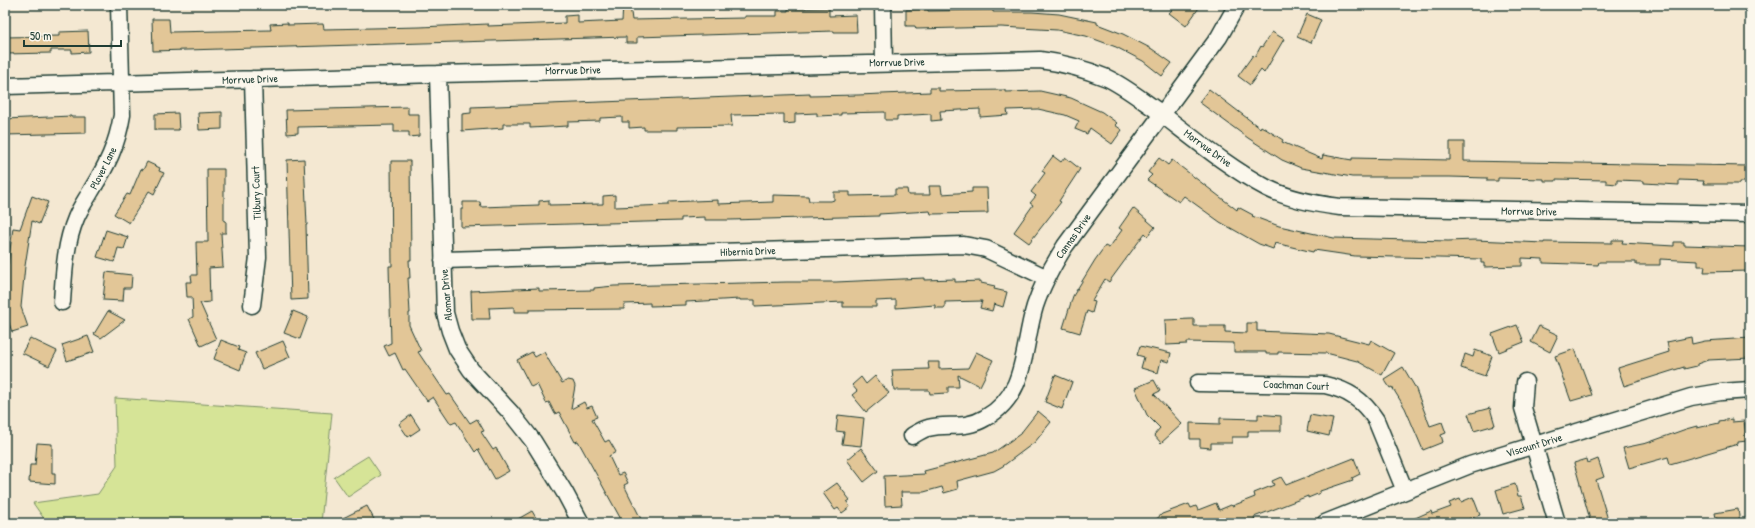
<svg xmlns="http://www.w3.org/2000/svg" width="1755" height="528" font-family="'Patrick Hand',sans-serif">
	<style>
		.green { fill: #d6e497; stroke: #7a9066 }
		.building { fill: #e2c697; stroke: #1f3d34 }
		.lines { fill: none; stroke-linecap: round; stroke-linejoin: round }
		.minor-casing { stroke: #1f3d34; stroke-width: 19 }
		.minor { stroke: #fbf7ec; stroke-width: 16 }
		.labels { text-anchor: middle; stroke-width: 3.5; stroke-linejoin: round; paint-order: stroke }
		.street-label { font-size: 11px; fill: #1f3d34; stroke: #fbf7ec }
	</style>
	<rect width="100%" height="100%" fill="#f4e8d2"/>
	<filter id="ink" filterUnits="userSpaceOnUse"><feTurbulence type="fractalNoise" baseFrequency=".025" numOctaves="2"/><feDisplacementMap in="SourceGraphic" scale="8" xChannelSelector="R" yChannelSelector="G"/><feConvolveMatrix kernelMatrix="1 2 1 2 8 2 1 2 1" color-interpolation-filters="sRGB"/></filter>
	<g filter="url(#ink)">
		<!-- green -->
		<path class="green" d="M115,398L332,413L321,523H47L33,503L98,494L117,466Z
			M368,456L381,475L348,497L334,477Z"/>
		<!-- building -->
		<path class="building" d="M623,5H630L632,20L745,18V16H777V11H788V9L829,8V16L856,15L857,32H834V31L637,37V43H626V37L153,51L152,19H169L170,32L271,30L270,24L288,23V25L323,24L324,29L420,27L488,24V26L565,23V16L578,15V23L622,21Z
			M1176,5H1201L1186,26L1169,13Z
			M928,9V11L993,10V12H1032L1059,14L1097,22V24L1123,34L1152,49L1172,63L1162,76L1143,61L1116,47L1086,36L1057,30L1001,27L916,29L915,26H906V10Z
			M1307,14L1321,20L1311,43L1297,37Z
			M88,31L89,52L72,53V50H51V53L5,54V37L59,36V32Z
			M1272,32L1284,39L1264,73L1261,70L1250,85L1238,76L1253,55L1255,57L1261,46L1262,47Z
			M930,88H939V91L1005,90V92L1040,91L1071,98L1102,112L1117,123L1115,125L1122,130L1112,144L1090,128L1087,134L1075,129L1079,121L1065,115L1038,109L1007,110L1008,115L980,117V109L940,111L941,120L931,121V114L897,116V120H885V112L841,113V115L817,116V113L795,114V123L784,124V114L731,115L732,126L677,127V130H644V127L629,128V122H622V117L600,118V121L568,122V126L530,128V124H503V128L462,131V114L471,113V107L810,94V96L858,95L930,92Z
			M1209,89L1260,128L1261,126L1283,140L1282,142L1322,159L1323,155L1352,160V158L1450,160V142H1464V161L1748,166V182H1739V184H1703L1704,181L1679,180V185L1644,183V181L1617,180V184L1606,183V180L1556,179V181H1544V179L1498,178V181H1487V178L1450,177H1352L1301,168L1282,160L1248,138L1199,102Z
			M408,107V114H419V136L409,137V132H394V125L298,127V133L287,134L286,110Z
			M222,112V129L199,130L198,113Z
			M178,113L179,130H155V114Z
			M71,116V117H86V133L5,135V119Z
			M1053,156L1061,162L1065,157L1080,169L1059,201L1061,202L1029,243L1014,232L1033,205L1030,203L1036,196L1031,192L1045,173L1042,171Z
			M1159,158L1168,165L1172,160L1237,210L1238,207L1253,215L1252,216L1279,226L1334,238L1448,241L1475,240L1544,243V242L1612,243V240H1623L1622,243L1674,246V242H1684V245L1750,247V271L1704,272L1705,266H1698V261L1660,259V265H1636V262H1599L1598,265L1574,264L1543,263V259L1522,258V266L1484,267V263H1481V259L1355,256L1314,250L1313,252L1275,243L1273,249L1259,244L1220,222L1184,196L1179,202L1147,180L1152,175L1148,172Z
			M304,159L307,225H306L308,299L291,300L287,160Z
			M391,161H410L411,260H409L410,278H408L410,313H409V325L421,351L418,352L447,395L450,394L470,423L477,419L484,431L481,432L493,450L496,448L509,471L495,479L478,449L475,452L456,422L451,424L433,397L427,401L405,369L403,370L395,353L389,356L384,346L391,343L389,266H392Z
			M147,162L160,168L159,171L164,173L154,194L149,191L129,223L114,214L127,194L130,195L141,169L143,170Z
			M207,169H224V221H226V233H221L223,267L209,268L210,302L200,303L216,339L201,346L189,319L193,317L192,297H187L186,282H192L191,275H197L196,242H208Z
			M929,186H941L942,194L972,192V188H987L988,213L931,214L930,211L879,214V216L730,220H705V217L681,218V221L461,227V209H463V202H480L481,207L539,205V201L549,200V205L603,204V196L615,195V207L669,205V202L718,200V204L773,202V195L808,196L809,201H831L834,200V192H850V196L895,195V189H907L908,195H930Z
			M32,196L48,202L39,224L32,221L25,266L21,307L28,327L12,332L5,311L6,281L5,280V264H8L13,228L20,229Z
			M1133,208L1155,227L1148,236L1145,233L1109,282L1105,279L1092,301L1095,302L1092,313L1087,311L1080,333L1063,328L1073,296L1095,260L1105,246L1109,248L1122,230L1119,228Z
			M106,230L128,237L124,249L118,248L114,262L97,257Z
			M106,272L132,275L131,288H124L123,301L103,300Z
			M924,278V280L955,279V282L981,281V283L995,286L994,289L1007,292L1003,307L994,304L992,311L980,308L982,301L945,302V308H935V305L896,308V300L876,301V307H843V302L755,306V300H740V299L686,302V305L650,306V303L624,304V309L529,310V312H514V307L489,308L490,319H472L471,291L539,288V291L594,290V288L614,286L787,282H836Z
			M108,311L125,320L101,338L94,334Z
			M293,311L308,317L300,339L284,333Z
			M1192,319H1194V326H1225V332L1247,333V323H1257V331L1329,334L1369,344L1371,340L1394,353L1382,375L1357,361L1326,353L1278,352V354H1266V352H1234V343L1187,342V344L1166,345L1165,320Z
			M1517,325L1524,342L1499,352L1492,334Z
			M1539,326L1558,335L1550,352L1531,342Z
			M88,336L94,352L67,361L62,345Z
			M1691,337L1692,344L1705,341L1750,338V358L1708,360L1697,364V366L1684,369V367L1624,386L1618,368L1669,352L1667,342Z
			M30,338L57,351L49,366L22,353Z
			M221,340L239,347L238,350L246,353L240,370L214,359Z
			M283,341L290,357L262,369L255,353Z
			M1140,346L1171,353L1169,362L1161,360L1158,373L1141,368L1144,357L1137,355Z
			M1575,349L1592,395L1571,401L1555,356Z
			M1475,350L1492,356L1485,376L1461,368L1465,354L1473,357Z
			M532,352L535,357L544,352L562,383L568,380L573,381L575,386L571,409L584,402L587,408L592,406L597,417L592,419L605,442L609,440L616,452L609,456L618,475L623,473L628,483L624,485L643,523H623L578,441L575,442L559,412L555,414L549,402L546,403L537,384L531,387L517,360Z
			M976,352L993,360L980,386L958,375L959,387H948V393L930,394L929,390H894L892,370L929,369L928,362H939V369L968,368Z
			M1403,367L1415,387L1430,426L1442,422L1446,433L1441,435L1443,442L1423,450L1405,408L1392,387L1390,388L1384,379Z
			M1055,375L1072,382L1062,409L1045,402Z
			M875,376L889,393L866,412L852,395L857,391L852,385L861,377L866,384Z
			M1154,380L1160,391L1154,394L1182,424L1161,443L1154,435L1160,428L1147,415L1135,388Z
			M1490,408L1495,425L1474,431L1468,414Z
			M1038,411L1051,422L1035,442L1003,466L994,471L957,481L958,489L944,493L942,487L924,492H901L902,505L885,506L884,476L925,474L924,471L993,453L1020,434Z
			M1258,414L1281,416V431H1248V437H1232V443H1211V448L1200,447V439H1190V423L1220,424V418L1258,419Z
			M411,415L420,429L408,437L399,424Z
			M838,415L864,418L861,446L842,444L844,432L836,431Z
			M1310,415L1333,419L1329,436L1307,431Z
			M1732,419V422L1744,421L1747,441L1738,442V444L1670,464L1668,457L1629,468L1623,448L1647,443L1686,429L1697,426V428L1719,423V421Z
			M37,443L52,444V473H55V484L29,482L30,465H35Z
			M861,448L878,471L864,482L847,460Z
			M1354,458L1360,474L1352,478L1353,480L1320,491V493L1308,498V496L1267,512L1254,517L1255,519L1246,523H1212L1211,519L1200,523H1152L1162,514L1189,504L1191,508L1196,506L1198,510L1216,503L1219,510L1231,505L1232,506L1255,497L1254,493L1274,485L1272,481L1281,477L1286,485Z
			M1587,459L1588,463L1598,459L1604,477L1596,480L1609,523H1591L1574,463Z
			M837,483L850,500L847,502L850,507L842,513L838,508L835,510L823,493Z
			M1515,484L1518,496H1521L1525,508L1503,514L1496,490Z
			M1473,497L1480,515L1459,523H1404L1431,511L1432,514L1451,507L1449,503L1460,499L1461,502Z
			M367,506L376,523H333Z
			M1738,509L1740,523H1717L1715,513Z
			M532,511L539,523H511Z"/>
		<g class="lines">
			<!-- minor casing -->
			<g class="minor-casing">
				<path id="minor" d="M883,5L884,63
					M438,74L445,313L450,331L457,349L471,370L511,413L533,441L565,493L581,523
					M5,86L438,74L1040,60C1063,63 1085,69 1107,78C1124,86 1139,98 1155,109C1191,136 1227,167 1267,188C1289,199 1315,204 1340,207L1750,214
					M443,260L964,245L986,249L1047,278
					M62,302C64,273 65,244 76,218C80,208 86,200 91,191C107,165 117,146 122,115L119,5
					M252,305L258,257L253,79
					M1525,382L1523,408L1557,523
					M1198,383L1325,385C1348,390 1363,400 1376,420L1405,491
					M912,436C917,433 923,429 928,428C948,423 965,430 985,418C1028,394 1022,348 1035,306C1042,285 1053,265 1065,246L1219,37L1237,5
					M1325,523L1470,465L1691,397L1721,392L1750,390"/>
			</g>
			<!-- minor -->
			<use href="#minor" class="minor"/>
		</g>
	</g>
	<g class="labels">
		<!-- street labels -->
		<g class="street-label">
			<text transform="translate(897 62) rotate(-1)" y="4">Morrvue Drive</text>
			<text transform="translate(573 70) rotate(-1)" y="4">Morrvue Drive</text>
			<text transform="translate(250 79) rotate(-2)" y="4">Morrvue Drive</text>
			<text transform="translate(1208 148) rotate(36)" y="4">Morrvue Drive</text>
			<text transform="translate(103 168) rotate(-63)" y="4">Plover Lane</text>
			<text transform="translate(256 193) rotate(-92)" y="4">Tilbury Court</text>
			<text transform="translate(1529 211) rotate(1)" y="4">Morrvue Drive</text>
			<text transform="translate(1073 236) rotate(-55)" y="4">Cannas Drive</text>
			<text transform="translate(748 251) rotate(-2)" y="4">Hibernia Drive</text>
			<text transform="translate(446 295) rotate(-95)" y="4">Alomar Drive</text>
			<text transform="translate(1296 385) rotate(2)" y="4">Coachman Court</text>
			<text transform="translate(1534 445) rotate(-17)" y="4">Viscount Drive</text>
		</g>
	</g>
	<!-- margin -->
	<rect width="1755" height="528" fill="none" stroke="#fbf7ec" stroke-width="20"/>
	<rect x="10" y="10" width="1735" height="508" fill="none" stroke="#1f3d34" stroke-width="1.5" filter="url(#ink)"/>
	<!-- scale -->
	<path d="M24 40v6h97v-6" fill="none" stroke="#1f3d34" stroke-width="2"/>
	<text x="30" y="40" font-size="12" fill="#1f3d34" stroke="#fbf7ec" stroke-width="3" paint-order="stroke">50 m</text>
</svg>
